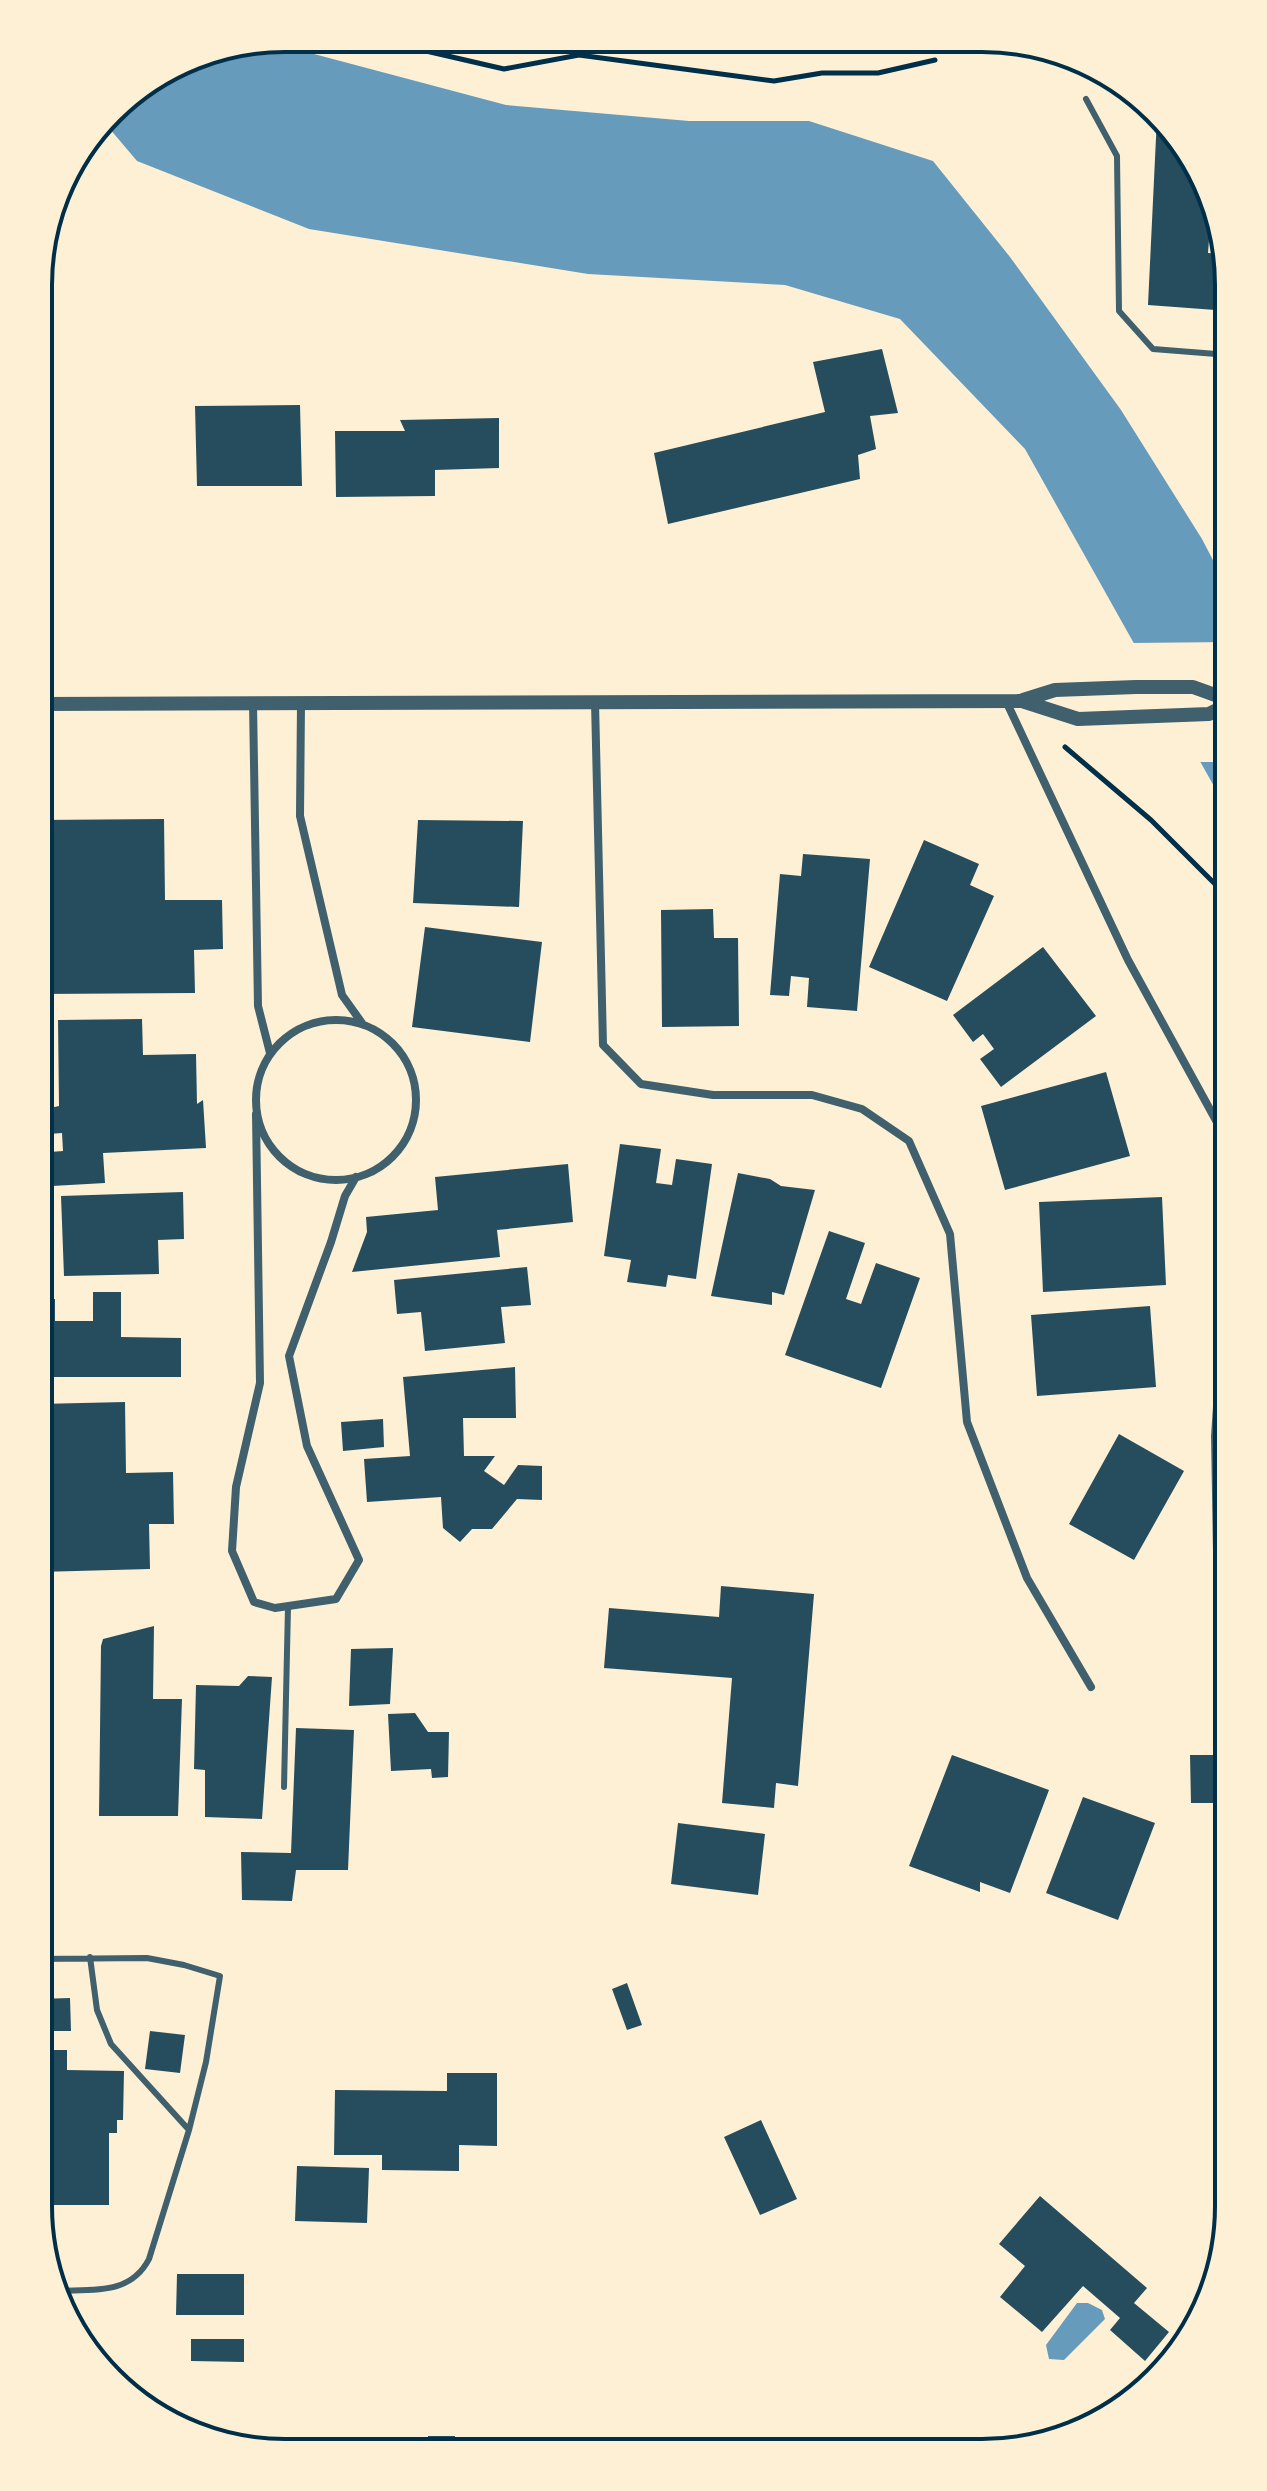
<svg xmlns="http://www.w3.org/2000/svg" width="1267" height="2491" font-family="'Exo 2',sans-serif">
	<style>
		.water { fill: #669bbc }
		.pier { fill: #fdf0d5 }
		.building { fill: #264d5e }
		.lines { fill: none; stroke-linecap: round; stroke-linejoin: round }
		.path { stroke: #003049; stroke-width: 5 }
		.service { stroke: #3f606c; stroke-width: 6 }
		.minor { stroke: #3f606c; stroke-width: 8 }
		.tertiary { stroke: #3f606c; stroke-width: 14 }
		.rim { fill: none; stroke: #003049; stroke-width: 4 }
	</style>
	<rect width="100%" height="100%" fill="#fdf0d5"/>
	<!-- water -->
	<path class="water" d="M276,40L314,54L506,105L689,121H809L933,161L1010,257L1121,410L1202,539L1229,591V813L1025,449L900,319L785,285L588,274L309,229L137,161L104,122L122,100L191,57Z
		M1077,2303H1088L1102,2310L1105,2319L1064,2360L1049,2359L1046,2345Z"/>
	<!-- pier -->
	<path class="pier" d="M1229,642V762H1197L1130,643Z"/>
	<!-- building -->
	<path class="building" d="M1157,117L1212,200L1208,253L1224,254L1229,285V311L1148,305Z
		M882,349L898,413L870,416L876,449L858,455L860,479L668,524L654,453L825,412L813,362Z
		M300,405L302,486H197L195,406Z
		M499,418V468L435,470V496L336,497L335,431H405L400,420Z
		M164,819L165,900H222L223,949L194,950L195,993L39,994V820Z
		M418,820L523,821L519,907L413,903Z
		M924,840L979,864L970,885L994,896L947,1001L869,967Z
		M803,854L870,859L857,1011L807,1007L809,978L791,976L789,996L770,995L780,874L801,876Z
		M713,909L714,938H738L739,1026L662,1027L661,910Z
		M425,927L542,942L530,1042L412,1027Z
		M1043,947L1096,1016L1001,1087L980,1059L994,1049L983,1034L973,1042L953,1015Z
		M142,1019L143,1055L196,1054L197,1104L203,1100L206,1148L103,1153L105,1183L52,1186L50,1152L63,1151L62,1133L49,1134L50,1108L59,1106L58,1020Z
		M1106,1072L1130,1156L1005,1190L981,1106Z
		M620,1144L661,1149L656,1183L672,1185L676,1159L712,1164L696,1279L668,1275L666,1287L627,1282L631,1260L604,1256Z
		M568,1164L573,1222L497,1230L500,1257L352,1272L367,1232L366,1217L438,1210L435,1177Z
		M738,1173L770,1179L781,1186L815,1190L784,1295L772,1292V1305L711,1296Z
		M183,1192L184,1239L158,1240L159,1274L64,1276L61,1196Z
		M1162,1197L1166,1285L1043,1292L1039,1202Z
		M829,1231L865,1243L846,1299L861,1304L876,1263L920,1278L881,1388L785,1355Z
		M527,1267L531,1305L501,1307L505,1343L425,1351L421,1312L397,1314L394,1280Z
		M93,1292H121V1337L181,1338V1377H39V1299H55V1321H93Z
		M1150,1306L1156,1387L1037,1396L1031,1315Z
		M515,1367L516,1418H463L464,1456H495L484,1471L504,1485L518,1465L542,1466V1500L517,1499L492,1529H472L460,1542L443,1528L441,1497L367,1502L364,1459L410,1456L403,1377Z
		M125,1402L126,1473L173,1472L174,1524H149L150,1569L39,1572V1404Z
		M383,1419L384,1447L343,1451L341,1422Z
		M1119,1434L1184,1471L1134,1560L1069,1524Z
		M721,1586L814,1594L798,1786L776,1783L774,1808L722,1803L732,1678L604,1668L609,1608L719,1617Z
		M154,1626L153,1699H182L178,1816H99L101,1646L103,1639Z
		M393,1648L390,1704L349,1706L351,1649Z
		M248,1676L272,1677L262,1819L205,1817V1770L194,1769L196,1685L239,1686Z
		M415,1713L428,1732H449L448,1777L432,1778L431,1769L391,1771L388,1714Z
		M1229,1725V1803H1191L1190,1755H1218Z
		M296,1728L354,1730L348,1870H296L292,1901L242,1900L241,1852L291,1853Z
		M38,1745H46L45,1825H38Z
		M952,1755L1049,1790L1010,1893L980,1882V1892L909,1866Z
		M1083,1797L1155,1823L1118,1920L1046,1893Z
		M678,1823L765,1834L758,1895L671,1884Z
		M627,1983L642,2025L627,2030L612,1989Z
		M70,1998L71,2031H38V1999Z
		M150,2031L185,2035L180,2073L145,2069Z
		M38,2050H67V2070L124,2071L123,2120H117V2133H109V2205H50V2183H38Z
		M447,2073H497V2146L459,2145V2171L382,2170V2155H334L335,2090L447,2091Z
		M761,2120L797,2199L760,2215L724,2137Z
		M297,2166L369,2168L367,2223L295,2221Z
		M1040,2196L1147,2288L1134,2303L1169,2332L1145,2361L1110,2330L1120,2318L1083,2286L1042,2332L1000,2297L1025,2266L999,2244Z
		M177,2274H244V2315H176Z
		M191,2339H244V2362L191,2361Z
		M428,2436H455V2451H428Z
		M391,2438L392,2451H368L367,2439Z"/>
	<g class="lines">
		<!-- path -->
		<path class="path" d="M374,39L504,69L579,55L774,81L822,73H878L935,60
			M1065,747L1151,820L1229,898"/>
		<!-- service -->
		<path class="service" d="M1086,99L1117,156L1119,311L1153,349L1229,355
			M284,1787L288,1607
			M90,1957L97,2010L111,2044L189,2130
			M38,1959L147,1958L184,1965L220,1976L206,2062L189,2130L149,2259C130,2296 91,2289 55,2291"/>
		<!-- minor -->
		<path class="minor" d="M1006,701L1128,960L1224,1135L1226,1273L1215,1436L1219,1668
			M595,702L603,1045L641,1084L713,1095H812L862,1109L909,1141L950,1234L967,1422L1027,1578L1091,1687
			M253,703L258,1006L270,1053
			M301,703L300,816L342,995L362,1023
			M256 1100a80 80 0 1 1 160 0a80 80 0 1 1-160 0Z
			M256,1114L260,1383L236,1487L232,1551L254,1602L275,1608L336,1599L359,1560L307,1446L289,1356L331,1242L345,1196L356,1177"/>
		<!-- tertiary -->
		<path class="tertiary" d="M1023,700L1055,690L1136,687H1193L1229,700
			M40,704L1022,701L1078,719L1209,714L1229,704"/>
	</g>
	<!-- crop -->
	<path d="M0 0H1267V2491H0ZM285 52H982A233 233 0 0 1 1215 285V2206A233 233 0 0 1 982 2439H285A233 233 0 0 1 52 2206V285A233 233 0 0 1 285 52Z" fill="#fdf0d5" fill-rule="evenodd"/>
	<path class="rim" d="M285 52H982A233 233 0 0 1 1215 285V2206A233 233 0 0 1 982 2439H285A233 233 0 0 1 52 2206V285A233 233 0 0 1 285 52Z"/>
</svg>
